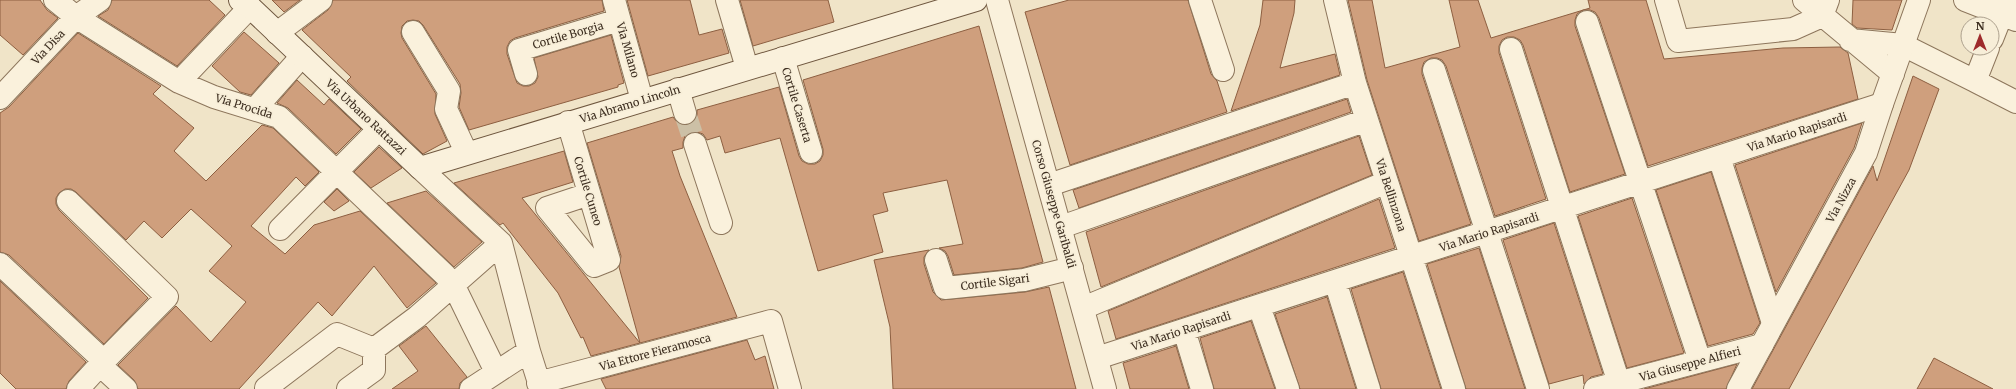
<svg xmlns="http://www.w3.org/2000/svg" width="2016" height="389" font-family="Merriweather,serif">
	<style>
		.building { fill: #cf9f7d; stroke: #8d5f41 }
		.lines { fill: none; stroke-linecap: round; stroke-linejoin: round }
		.minor-tunnel { stroke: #ccc0a6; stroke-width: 22; stroke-dasharray: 22 11; stroke-linecap: butt }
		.minor-casing { stroke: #8d765c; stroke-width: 24 }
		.tertiary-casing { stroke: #8d765c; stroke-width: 24 }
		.secondary-casing { stroke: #6f573f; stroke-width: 24 }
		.minor { stroke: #faf1dc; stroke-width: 22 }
		.tertiary { stroke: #faf1dc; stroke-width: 22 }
		.secondary { stroke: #faf1dc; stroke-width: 22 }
		.labels { text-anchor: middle; stroke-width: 3.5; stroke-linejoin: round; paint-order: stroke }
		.street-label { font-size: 11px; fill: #3d2e20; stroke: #f7eed8 }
	</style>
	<rect width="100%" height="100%" fill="#f0e4c8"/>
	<!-- building -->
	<path class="building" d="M0,0H40L47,10L58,18L23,55L0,35Z
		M112,0H209L225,15L177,66L98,16L108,10Z
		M272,0H300L284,12Z
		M333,0H602L604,11L515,38L510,41L507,47V54L517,83L523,86H529L535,83L538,77L534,58L611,35L624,83L618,85V87L469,130L459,107L461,93L460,84L423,25L419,21L413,20L407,21L402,26L401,33L402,38L436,94L435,114L447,141L423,154L347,81L351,77L302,30L328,10Z
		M627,0H690L699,35L722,29L729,53L648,76Z
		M740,0H828L834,22L753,46Z
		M1069,0H1188L1211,74L1217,81L1227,112L1070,165L1025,12Z
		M1263,0H1295L1294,13L1280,68L1335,54L1340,75L1231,111L1260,25Z
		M1348,0H1372L1385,68L1460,47L1449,0H1478L1491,38L1590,8L1588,0H1646L1664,59L1783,48L1840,47L1848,53L1858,99L1648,166L1599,18L1595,12L1590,10H1583L1577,14L1575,20V26L1625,174L1570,192L1523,45L1520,40L1514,37H1507L1502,40L1499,46V53L1546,199L1495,216L1446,66L1442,60L1437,58H1431L1424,62L1422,68V74L1471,224L1419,241L1367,80Z
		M1853,0H1902L1892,30L1857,28L1852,24Z
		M979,26L1043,262L1022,268L954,275L948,256L945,251L939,248L963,244L947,180L883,193L888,211L873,215L883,252L818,271L780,138L725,153L720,136L707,140L703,134L697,132H691L685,136L683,142V148L672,151L680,176L737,317L640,343L619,267L621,256L587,143L673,117L677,122L682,125H688L694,121L697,116V110L779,87L799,156L802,161L808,164H815L820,161L823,155V149L803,80Z
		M244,32L279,63L251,95L240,92L212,66Z
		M78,33L161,86L153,94L194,128L174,151L206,181L262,125L273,128L319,172L305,186L296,177L251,226L285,254L314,225L360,211L436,283L407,308L374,266L332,316L318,302L239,389H138L134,380L118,365L176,306L211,342L246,302L209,271L232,246L191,209L162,238L144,221L126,240L76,192L71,189H65L59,193L56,198V204L59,210L148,298L104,344L9,255L0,252V113L9,107Z
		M1913,76L1939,89L1909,170L1789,389H1752L1873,166L1877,181Z
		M297,80L324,105L329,99L361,129L336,154L288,108L277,103Z
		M1347,99L1351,112L1079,208L1073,190Z
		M1862,123L1854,148L1776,292L1735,165Z
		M1359,136L1372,175L1101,287L1086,232Z
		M379,147L402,168L371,188L354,172Z
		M564,151L573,182L522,198L640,343L591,356L583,337L581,338L558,293L503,223L500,225L454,183Z
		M1711,172L1760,323L1753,334L1708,346L1656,190Z
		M337,189L349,201L334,211L324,202Z
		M426,191L482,242L454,267L387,203Z
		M1632,198L1684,353L1627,368L1578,216Z
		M1379,199L1395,248L1116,339L1108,311Z
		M1554,223L1603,374L1591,377L1584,384L1583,375L1549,384L1503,240Z
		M1479,248L1525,389H1466L1427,264Z
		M929,250L924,257V264L933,292L941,300L1025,292L1049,287L1076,389H893L890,327L874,260Z
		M1403,272L1441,389H1381L1351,289Z
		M0,281L86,362L69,381L66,389H16L0,373Z
		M1327,297L1356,389H1300L1275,314Z
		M1251,321L1275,389H1214L1200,338Z
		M426,326L467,377L460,383L459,389H392L418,371L399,346Z
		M747,340L755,360L765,356L774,389H606L601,379Z
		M1176,346L1189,389H1130L1123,363Z
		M1934,358L1993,389H1917Z
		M1737,364L1726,389H1644Z"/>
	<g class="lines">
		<!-- minor-tunnel -->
		<path class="minor-tunnel" d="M685,113L695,144"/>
		<!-- minor casing -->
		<g class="minor-casing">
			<path id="minor" d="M55,0L76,17L179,82L214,97L279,117L445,275L454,286L496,372
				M614,0L642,100
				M727,0L747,68
				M1200,0L1223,70
				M1335,0L1355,83L1454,389
				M1666,0L1678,41L1793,29L1822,16L1828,0
				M1804,0L1893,74
				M1965,0L2016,20
				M1587,22L1700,361
				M413,32L449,91L446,109L466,152
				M277,33L321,0
				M1992,39L2007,1
				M1850,40L1903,45L1975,81
				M1988,48L1975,81L2016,102
				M1511,49L1619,383
				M783,58L811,152
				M1434,70L1538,389
				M526,74L519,50L619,20
				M179,82L250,7
				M678,89L685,113
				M0,98L76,17L100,0
				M255,109L302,56
				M568,122L609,260L594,266L547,208L589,194
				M695,144L721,223
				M1719,157L1773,323
				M420,168L501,243L529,351L541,389
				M1049,185L1355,83
				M68,201L167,297L100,365
				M1061,227L1367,120
				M280,229L379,129
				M936,260L945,288L1024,280L1072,268
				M0,264L104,361
				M1335,281L1369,389
				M1259,306L1288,389
				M1083,308L1387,182
				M1184,330L1202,389
				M374,349L417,317L501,243
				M1097,358L1882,104
				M538,383L771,321L790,389
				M78,389L100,365L126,389
				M267,389L266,388L337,334L374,349
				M348,389L374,370V349
				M471,389L529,351
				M1595,389L1762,345"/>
		</g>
		<!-- tertiary casing -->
		<g class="tertiary-casing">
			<path id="tertiary" d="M997,0L1105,389
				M1738,389L1866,153L1882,104L1919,0"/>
		</g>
		<!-- secondary casing -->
		<g class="secondary-casing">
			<path id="secondary" d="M240,0L250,7L420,168L976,0"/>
		</g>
		<!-- minor -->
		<use href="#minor" class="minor"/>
		<!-- tertiary -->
		<use href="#tertiary" class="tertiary"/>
		<!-- secondary -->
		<use href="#secondary" class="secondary"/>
	</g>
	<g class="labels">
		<!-- street labels -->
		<g class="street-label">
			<text transform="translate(568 35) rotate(-16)" y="4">Cortile Borgia</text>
			<text transform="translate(48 47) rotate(-47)" y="4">Via Disa</text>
			<text transform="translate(628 50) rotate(74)" y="4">Via Milano</text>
			<text transform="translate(630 104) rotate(-17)" y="4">Via Abramo Lincoln</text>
			<text transform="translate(797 105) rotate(73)" y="4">Cortile Caserta</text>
			<text transform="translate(244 106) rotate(17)" y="4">Via Procida</text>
			<text transform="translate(366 117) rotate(43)" y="4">Via Urbano Rattazzi</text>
			<text transform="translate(1797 132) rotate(-18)" y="4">Via Mario Rapisardi</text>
			<text transform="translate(588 191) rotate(73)" y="4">Cortile Cuneo</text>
			<text transform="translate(1391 195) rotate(72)" y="4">Via Bellinzona</text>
			<text transform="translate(1841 200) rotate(-61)" y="4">Via Nizza</text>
			<text transform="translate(1054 204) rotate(74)" y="4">Corso Giuseppe Garibaldi</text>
			<text transform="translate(1489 232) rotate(-18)" y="4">Via Mario Rapisardi</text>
			<text transform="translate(995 282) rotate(-7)" y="4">Cortile Sigari</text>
			<text transform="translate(1181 331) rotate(-18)" y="4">Via Mario Rapisardi</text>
			<text transform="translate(655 352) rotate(-15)" y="4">Via Ettore Fieramosca</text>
			<text transform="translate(1690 364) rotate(-15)" y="4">Via Giuseppe Alfieri</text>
		</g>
	</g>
	<!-- north arrow -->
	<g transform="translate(1980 36)"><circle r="19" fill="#f7eed8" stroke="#ada18e"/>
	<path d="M0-3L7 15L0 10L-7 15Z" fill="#9e2a2b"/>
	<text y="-6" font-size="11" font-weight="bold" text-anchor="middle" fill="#3d2e20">N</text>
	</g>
</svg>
